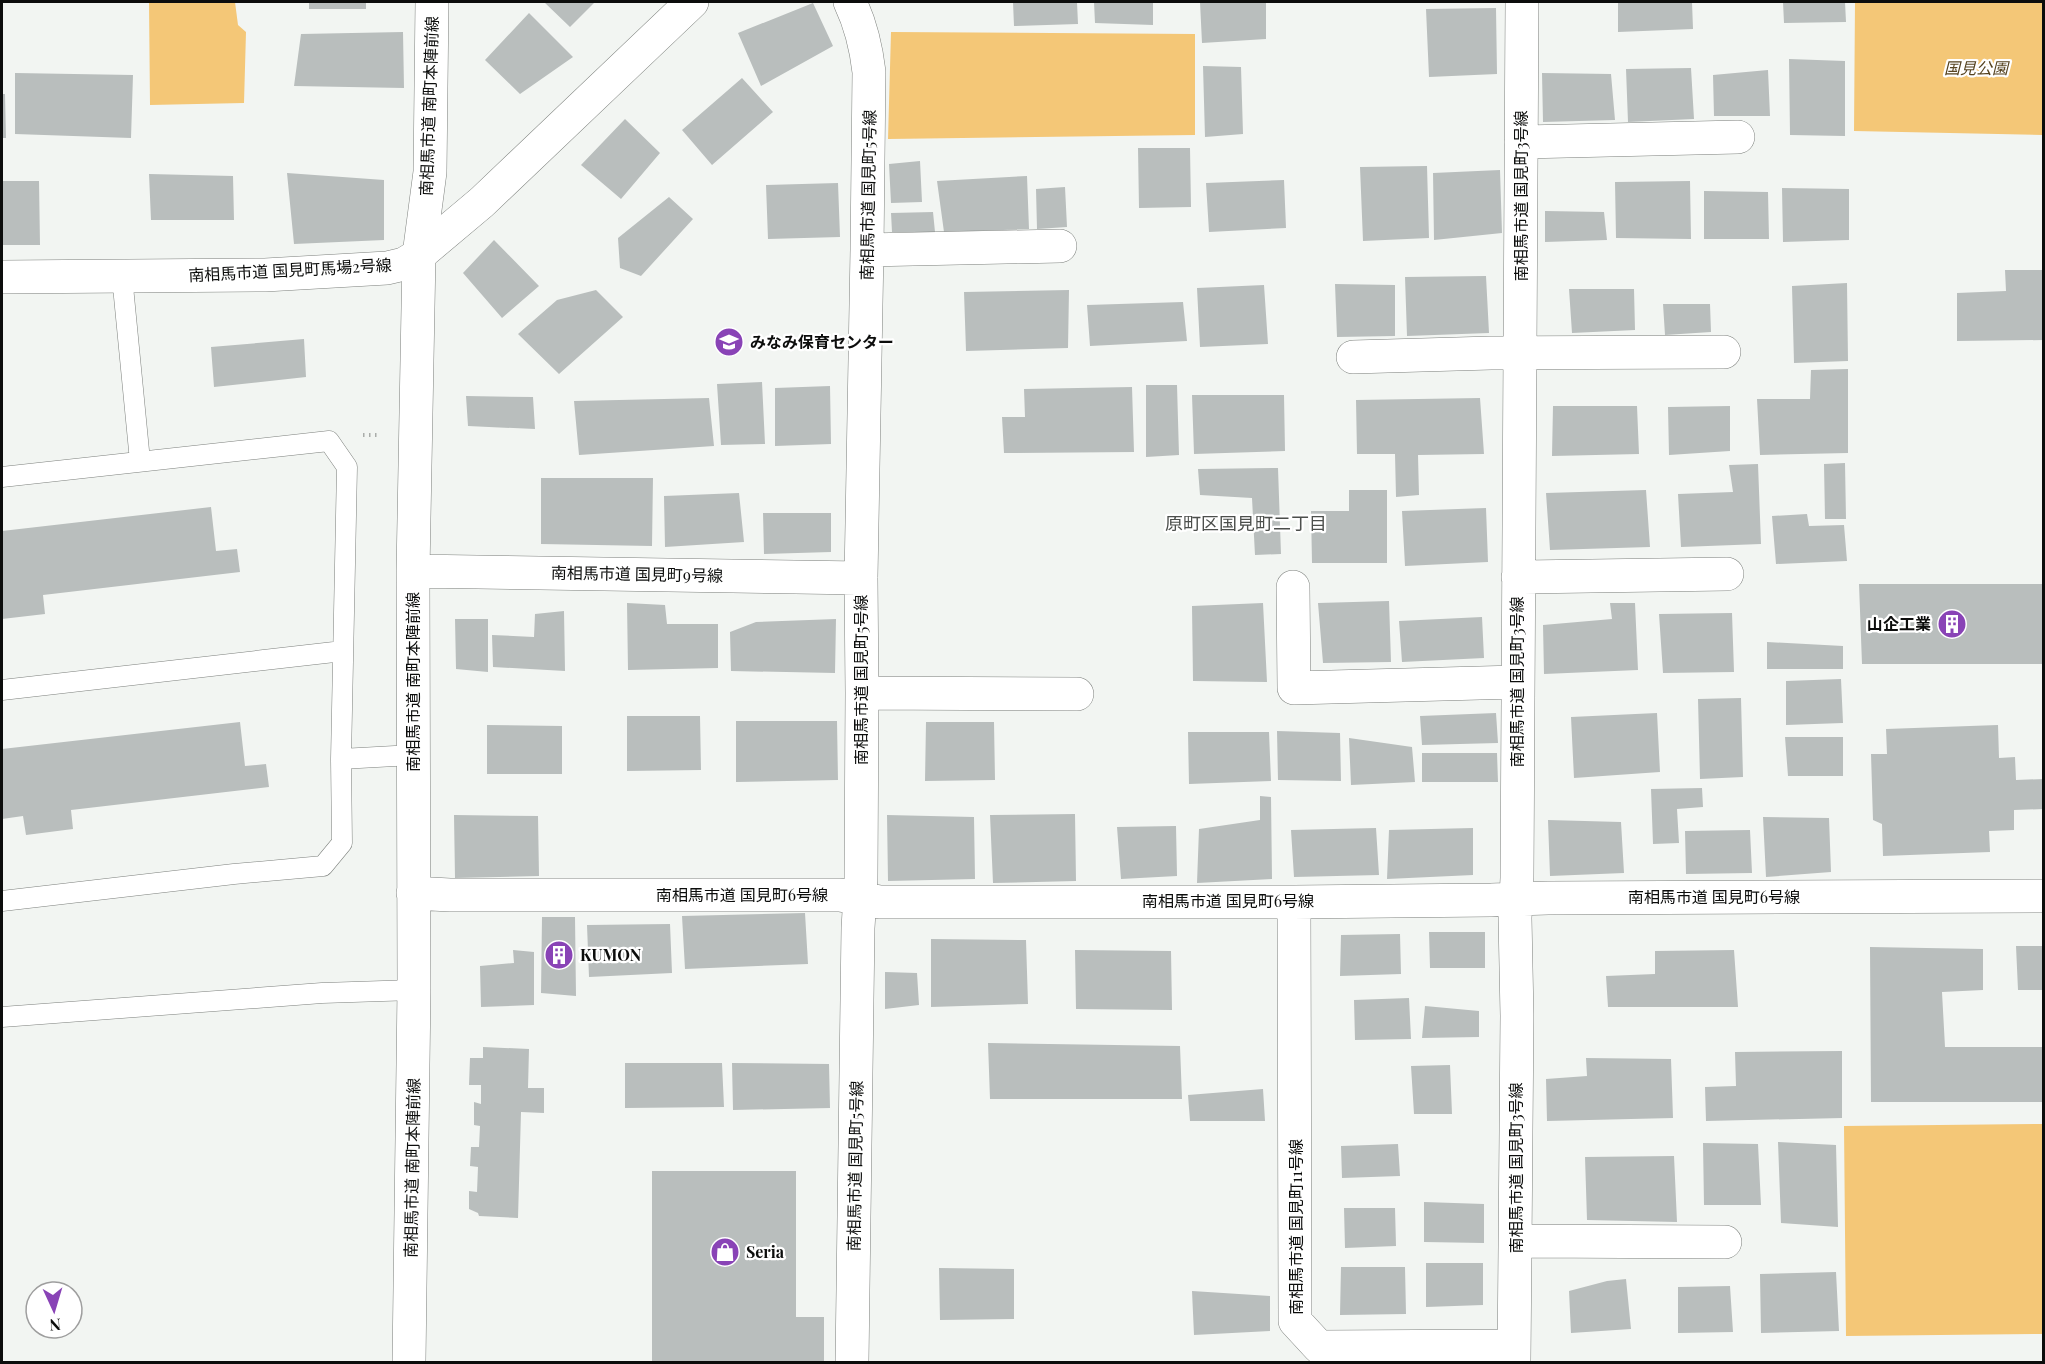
<svg xmlns="http://www.w3.org/2000/svg" width="2045" height="1364" font-family="'Playfair Display','Noto Sans JP',serif">
	<style>
		.green { fill: #f4c777 }
		.building { fill: #b9bebd }
		.lines { fill: none; stroke-linecap: round; stroke-linejoin: round }
		.lane-casing { stroke: #7d807d; stroke-width: 21 }
		.street-casing { stroke: #7d807d; stroke-width: 34 }
		.secondary-casing { stroke: #7d807d; stroke-width: 34 }
		.path { stroke: #aaadaa; stroke-width: 4; stroke-dasharray: 1.5 4.5; stroke-linecap: butt }
		.lane { stroke: #fff; stroke-width: 20 }
		.street { stroke: #fff; stroke-width: 33 }
		.secondary { stroke: #fff; stroke-width: 33 }
		.labels { text-anchor: middle; stroke-width: 4.5; stroke-linejoin: round; paint-order: stroke }
		.park-label { font-size: 16px; font-style: italic; fill: #564320; stroke: #fff }
		.street-label { font-size: 16px; fill: #0c0d0c; stroke: #fff }
		.poi-label { font-size: 16px; font-weight: bold; fill: #0c0d0c; stroke: #fff; text-anchor: start }
		.neighbourhood-label { font-size: 18px; fill: #4c4f4c; stroke: #fff }
	</style>
	<rect width="100%" height="100%" fill="#f2f5f2"/>
	<!-- green -->
	<path class="green" d="M149,2H235L238,25L246,32L244,103L150,105Z
		M1855,2H2043V135L1854,131Z
		M891,32L1195,34V135L888,139Z
		M2043,1124V1334L1846,1336L1844,1126Z"/>
	<!-- building -->
	<path class="building" d="M309,2H366V9H309Z
		M544,2H595L570,27Z
		M1013,2H1077L1078,24L1014,26Z
		M1094,2H1153V25L1095,23Z
		M1200,2H1266V39L1202,43Z
		M1618,2H1692L1693,29L1618,32Z
		M1783,2H1845L1846,22L1784,23Z
		M813,3L833,46L761,86L738,33Z
		M1496,8L1497,74L1429,77L1426,9Z
		M529,13L573,57L520,94L485,60Z
		M403,32L404,88L294,86L301,34Z
		M1789,59L1845,61V136L1790,135Z
		M1203,66L1241,67L1243,134L1205,137Z
		M1691,68L1694,119L1628,122L1626,69Z
		M1768,70L1770,116H1714L1713,75Z
		M15,73L133,75L131,138L15,134Z
		M1542,73L1611,74L1615,120L1543,122Z
		M742,78L773,112L712,165L682,130Z
		M2,94H5L6,138H2Z
		M625,119L660,153L621,199L581,165Z
		M1138,148H1190L1191,207L1139,208Z
		M920,161L922,202L891,203L889,164Z
		M1427,166L1429,238L1363,241L1360,167Z
		M1500,170L1502,233L1434,240L1433,173Z
		M287,173L384,180V240L294,244Z
		M149,174L233,176L234,220H151Z
		M1027,176L1029,229L944,232L937,181Z
		M1284,180L1286,228L1209,232L1206,183Z
		M2,181H39L40,245H2Z
		M1690,181L1691,239L1616,238L1615,182Z
		M838,183L840,237L768,239L766,185Z
		M1065,187L1067,227L1037,229L1036,189Z
		M1782,188L1849,189V240L1783,242Z
		M1704,191L1768,192L1769,239H1704Z
		M669,197L693,219L641,276L620,268L618,238Z
		M1545,211L1604,212L1607,240L1545,242Z
		M933,212L935,232H892L891,213Z
		M494,240L539,286L502,318L463,273Z
		M2005,270H2043V340L1957,341V293L2006,291Z
		M1486,276L1489,333L1407,336L1405,277Z
		M1847,283L1848,361L1794,363L1792,286Z
		M1335,284L1395,285V336L1337,337Z
		M1264,285L1268,344L1200,347L1197,288Z
		M1569,289H1634L1635,330L1572,333Z
		M596,290L623,317L559,374L518,334L557,300Z
		M1069,290L1068,348L966,351L964,292Z
		M1183,302L1187,341L1090,346L1087,305Z
		M1663,304H1710L1711,332L1665,335Z
		M304,339L306,377L214,387L211,347Z
		M1848,369V453L1760,455L1757,399H1810L1811,370Z
		M762,382L765,444L721,445L717,384Z
		M1146,385H1177L1179,455L1146,457Z
		M830,386L831,444L775,446V388Z
		M1132,387L1134,452L1004,453L1002,417H1025L1024,389Z
		M1192,395H1284L1285,451L1194,454Z
		M466,396L533,397L535,429L468,426Z
		M709,398L714,446L579,455L574,401Z
		M1480,398L1484,454L1418,455L1419,495L1396,497L1395,454H1357L1356,400Z
		M1553,406H1637L1639,454L1552,456Z
		M1730,406V451L1669,455L1668,407Z
		M1845,463L1846,519H1825L1824,464Z
		M1758,464L1761,544L1681,547L1678,494L1733,492L1729,465Z
		M1278,468L1281,554L1255,555L1252,498L1200,495L1198,469Z
		M541,478H653L652,546L541,544Z
		M1349,490H1387V563H1312L1311,511H1349Z
		M1646,490L1650,547L1550,550L1546,493Z
		M739,493L744,542L665,547L664,496Z
		M211,507L216,551L237,549L240,572L43,595L45,614L2,619V531Z
		M1486,508L1488,562L1405,566L1402,511Z
		M763,513H831V552L764,554Z
		M1807,514L1809,526L1844,525L1847,561L1776,564L1772,516Z
		M1859,584H2044V664H1862Z
		M1389,601L1391,662L1323,663L1318,603Z
		M627,603L665,605L667,624H718V668L628,670Z
		M1263,603L1267,682L1193,681L1192,606Z
		M1610,603H1635L1638,670L1544,674L1543,625L1612,619Z
		M564,611L565,671L493,667L492,635L534,637L535,614Z
		M1732,613L1734,672L1663,673L1659,614Z
		M1482,617L1484,658L1402,662L1399,621Z
		M455,619H488V672L456,669Z
		M836,619L835,673L731,671L730,632L756,622Z
		M1767,642L1843,646V669H1767Z
		M1841,679L1843,723L1786,725V681Z
		M1741,698L1743,777L1700,779L1698,699Z
		M1496,713L1498,743L1422,745L1420,716Z
		M1657,713L1660,772L1574,778L1571,717Z
		M627,716H700L701,770L627,771Z
		M736,721H837L838,780L736,782Z
		M240,722L245,766L266,764L269,787L71,810L73,829L26,835L23,816L2,819V749Z
		M926,722H994L995,780L925,781Z
		M487,725L562,726V774H487Z
		M1998,725L1999,758L2015,757L2016,780L2044,779V809L2014,810V830L1989,831L1990,852L1883,856L1882,824L1873,820L1871,754H1887L1886,729Z
		M1277,731L1340,733L1341,781L1278,780Z
		M1188,732H1269L1271,781L1189,784Z
		M1785,737H1843V776H1788Z
		M1349,738L1412,747L1415,782L1351,785Z
		M1422,753H1497L1498,782H1422Z
		M1702,788L1703,807L1677,809L1679,843L1653,844L1651,789Z
		M1260,796L1271,797L1272,879L1197,883L1199,829L1260,820Z
		M1075,814L1076,881L993,883L990,815Z
		M454,815L538,816L539,876L455,878Z
		M887,815L974,817L975,879L888,881Z
		M1763,817L1829,818L1831,872L1766,877Z
		M1548,820L1621,822L1624,873L1550,876Z
		M1176,826L1177,876L1121,879L1117,827Z
		M1376,828L1379,875L1294,877L1291,830Z
		M1473,828V875L1387,879L1389,830Z
		M1750,830L1752,873L1686,874L1685,831Z
		M805,913L808,964L685,969L682,916Z
		M542,917H575L576,996L541,993Z
		M670,924L672,973L589,977L587,925Z
		M1429,932H1485V968H1430Z
		M1400,934L1401,974L1340,976L1341,935Z
		M931,939L1026,940L1028,1004L931,1007Z
		M2016,946H2044V990H2018Z
		M1870,947L1983,949V990L1942,992L1945,1047H2044V1102H1871Z
		M513,950L534,952V1005L481,1007L480,966L514,963Z
		M1075,950L1171,951L1172,1010L1076,1009Z
		M1734,950L1738,1007H1608L1606,976L1655,974V951Z
		M885,972L917,973L919,1005L885,1009Z
		M1409,998L1411,1039L1355,1040L1354,1000Z
		M1425,1006L1479,1011V1037L1422,1038Z
		M988,1043L1180,1046L1182,1099H990Z
		M483,1047L529,1049L528,1088H544V1113L521,1112L518,1218L479,1216L478,1213L469,1209V1191L477,1192L478,1167L470,1166L471,1147H479L480,1126L474,1125V1102L481,1104V1085H469L470,1058H483Z
		M1842,1051V1118L1706,1121L1705,1087L1736,1086L1735,1052Z
		M1586,1058L1671,1059L1673,1118L1547,1121L1546,1079L1587,1076Z
		M625,1063H722L724,1107L625,1108Z
		M732,1063L829,1064L830,1108L733,1110Z
		M1450,1065L1452,1114H1414L1411,1066Z
		M1263,1089L1265,1121H1190L1188,1095Z
		M1778,1142L1836,1145L1838,1227L1781,1223Z
		M1703,1143L1758,1144L1761,1205H1704Z
		M1398,1144L1400,1176L1342,1178L1341,1146Z
		M1674,1156L1677,1222L1587,1220L1585,1157Z
		M652,1171H796V1317H824V1362H652Z
		M1424,1202L1484,1204V1243L1424,1242Z
		M1344,1208H1395L1396,1246L1345,1248Z
		M1426,1263H1483V1305L1426,1307Z
		M1341,1267H1405L1406,1314L1340,1315Z
		M939,1268L1014,1269V1319L940,1320Z
		M1836,1272L1839,1331L1761,1333L1760,1274Z
		M1626,1279L1631,1329L1571,1333L1569,1291L1607,1281Z
		M1730,1286L1733,1332L1678,1333V1287Z
		M1192,1291L1270,1296V1331L1194,1335Z"/>
	<g class="lines">
		<!-- lane casing -->
		<g class="lane-casing">
			<path id="lane" d="M122,276L140,461
				M2,477L329,441L347,467L341,759L413,755
				M2,690L343,651
				M2,901L234,874L323,866L342,843L341,759
				M2,1017L322,993L414,990"/>
		</g>
		<!-- street casing -->
		<g class="street-casing">
			<path id="street" d="M850,2C861,25 866,46 869,72L867,250L861,578L862,693L861,879L858,928L852,1362
				M1521,142L1738,137
				M867,250L1060,246
				M1353,357L1491,353L1724,352
				M413,571L861,578
				M1518,577L1727,574
				M1293,587L1294,688L1517,682
				M862,693L1077,694
				M413,893L450,895H840L880,902H1294L1491,900L1548,898L2044,896
				M1294,902L1295,1321L1319,1347L1514,1346
				M1516,1241L1725,1242
				M409,1362L414,990L413,571L419,255L430,172L432,2
				M1514,1362L1517,1016L1515,918L1517,878L1522,2"/>
		</g>
		<!-- secondary casing -->
		<g class="secondary-casing">
			<path id="secondary" d="M2,277L265,275L387,268L404,264L419,255L482,202L692,2"/>
		</g>
		<!-- path -->
		<path class="path" d="M363,435H379"/>
		<!-- lane -->
		<use href="#lane" class="lane"/>
		<!-- street -->
		<use href="#street" class="street"/>
		<!-- secondary -->
		<use href="#secondary" class="secondary"/>
	</g>
	<!-- icons -->
	<defs>
		<g id="school-disc" transform="scale(1.5)"><circle r="9.5" fill="#8943b6" stroke="#fff"/><path d="M0-5L7-2L0 1L-7-2ZM-4 1L0 2.5L4 1V4Q0 6-4 4Z" fill="#fff"/></g>
		<g id="building-disc" transform="scale(1.5)"><circle r="9.5" fill="#8943b6" stroke="#fff"/><path d="M-4-6H4V6H1V3H-1V6H-4ZM-2.5-4.3h1.7v1.8h-1.7ZM.8-4.3h1.7v1.8H.8ZM-2.5-1h1.7V.8h-1.7ZM.8-1h1.7V.8H.8Z" fill="#fff"/></g>
		<g id="shop-disc" transform="scale(1.5)"><circle r="9.5" fill="#8943b6" stroke="#fff"/><path d="M-5-2.5h2.3a2.7 3.5 0 0 1 5.4 0H5L5.5 6h-11ZM-1.5-2.5h3a1.5 2.3 0 0 0-3 0Z" fill="#fff"/></g>
	</defs>
	<g fill-rule="evenodd">
		<use href="#school-disc" x="729" y="342"/>
		<use href="#building-disc" x="1952" y="624"/>
		<use href="#building-disc" x="559" y="955"/>
		<use href="#shop-disc" x="725" y="1252"/>
	</g>
	<g class="labels">
		<!-- park labels -->
		<g class="park-label">
			<text x="1976" y="74">国見公園</text>
		</g>
		<!-- street labels -->
		<g class="street-label">
			<text transform="translate(429 106) rotate(-88)" y="6">南相馬市道 南町本陣前線</text>
			<text transform="translate(868 195) rotate(-89)" y="6">南相馬市道 国見町5号線</text>
			<text transform="translate(1521 196) rotate(-90)" y="6">南相馬市道 国見町3号線</text>
			<text transform="translate(290 270) rotate(-3)" y="6">南相馬市道 国見町馬場2号線</text>
			<text transform="translate(637 574) rotate(1)" y="6">南相馬市道 国見町9号線</text>
			<text transform="translate(861 680) rotate(-90)" y="6">南相馬市道 国見町5号線</text>
			<text transform="translate(413 682) rotate(-90)" y="6">南相馬市道 南町本陣前線</text>
			<text transform="translate(1517 682) rotate(-90)" y="6">南相馬市道 国見町3号線</text>
			<text x="742" y="901">南相馬市道 国見町6号線</text>
			<text x="1714" y="903">南相馬市道 国見町6号線</text>
			<text x="1228" y="907">南相馬市道 国見町6号線</text>
			<text transform="translate(855 1166) rotate(-89)" y="6">南相馬市道 国見町5号線</text>
			<text transform="translate(412 1168) rotate(-89)" y="6">南相馬市道 南町本陣前線</text>
			<text transform="translate(1516 1168) rotate(-90)" y="6">南相馬市道 国見町3号線</text>
			<text transform="translate(1296 1227) rotate(-90)" y="6">南相馬市道 国見町11号線</text>
		</g>
		<!-- poi labels -->
		<g class="poi-label">
			<text x="750" y="348">みなみ保育センター</text>
			<text x="1931" y="630" text-anchor="end">山企工業</text>
			<text x="580" y="961">KUMON</text>
			<text x="746" y="1258">Seria</text>
		</g>
		<!-- neighbourhood labels -->
		<g class="neighbourhood-label">
			<text x="1246" y="530">原町区国見町二丁目</text>
		</g>
	</g>
	<!-- border -->
	<rect width="2045" height="1364" fill="none" stroke="#0c0d0c" stroke-width="6"/>
	<!-- north arrow -->
	<g transform="translate(54 1310) rotate(176)"><circle r="28" fill="#ffffff" stroke="#9e9e9e" stroke-width="1.5"/>
	<path d="M0-4.5L10 22L0 15L-10 22Z" fill="#8943b6"/>
	<text y="-9" font-size="16" font-weight="bold" text-anchor="middle" fill="#0c0d0c">N</text>
	</g>
</svg>
